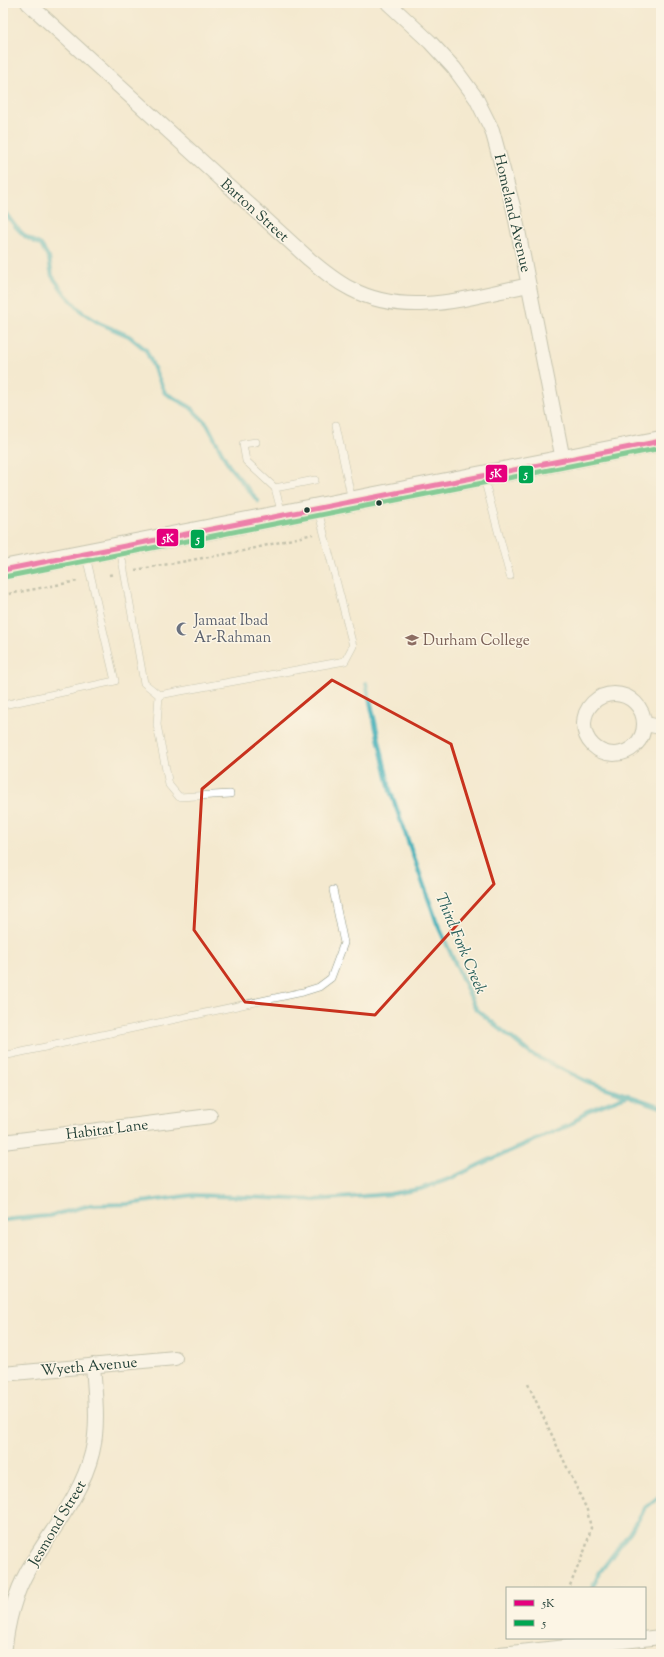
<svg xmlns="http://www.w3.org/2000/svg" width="664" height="1657" font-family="'Sorts Mill Goudy',serif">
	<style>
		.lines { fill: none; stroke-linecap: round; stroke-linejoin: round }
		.stream { stroke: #3cadb7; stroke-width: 4.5 }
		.lane-casing { stroke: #8a9382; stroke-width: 8 }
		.street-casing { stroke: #8a9382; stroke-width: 16 }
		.secondary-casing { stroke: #8a9382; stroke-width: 22 }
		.path { stroke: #8a9382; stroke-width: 2.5; stroke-dasharray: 3 3; stroke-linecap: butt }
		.lane { stroke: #fff; stroke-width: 7 }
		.street { stroke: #fff; stroke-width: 14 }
		.secondary { stroke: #fff; stroke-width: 20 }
		.bus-1-casing { stroke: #fcf5e5; stroke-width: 8 }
		.bus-2-casing { stroke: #fcf5e5; stroke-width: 8 }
		.bus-1 { stroke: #e5007d; stroke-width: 5 }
		.bus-2 { stroke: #00a651; stroke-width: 5 }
		.marked { fill: none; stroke: #c8321e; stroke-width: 3; stroke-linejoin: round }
		.bus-dot { fill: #1f3d34; stroke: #fcf5e5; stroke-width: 1.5 }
		.labels { text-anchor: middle; stroke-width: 3; stroke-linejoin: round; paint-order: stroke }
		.street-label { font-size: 15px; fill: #1f3d34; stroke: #fcf5e5 }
		.worship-label { font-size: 15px; fill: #5b616d; stroke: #fcf5e5; text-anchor: start }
		.education-label { font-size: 15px; fill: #785e54; stroke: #fcf5e5; text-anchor: start }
		.water-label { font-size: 16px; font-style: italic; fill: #285f5b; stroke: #fcf5e5 }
		.line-badge { stroke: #fcf5e5; stroke-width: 1.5 }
		.badge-label { font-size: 11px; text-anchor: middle; font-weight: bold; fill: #fff }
	</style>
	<rect width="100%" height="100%" fill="#fcf5e5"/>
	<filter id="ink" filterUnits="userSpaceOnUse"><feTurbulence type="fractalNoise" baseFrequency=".025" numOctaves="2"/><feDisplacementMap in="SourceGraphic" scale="8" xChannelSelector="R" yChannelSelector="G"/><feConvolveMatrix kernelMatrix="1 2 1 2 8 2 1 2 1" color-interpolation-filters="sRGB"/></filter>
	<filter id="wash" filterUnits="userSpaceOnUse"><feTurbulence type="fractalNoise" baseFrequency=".012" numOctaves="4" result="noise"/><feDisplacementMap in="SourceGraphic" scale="16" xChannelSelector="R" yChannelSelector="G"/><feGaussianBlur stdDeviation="0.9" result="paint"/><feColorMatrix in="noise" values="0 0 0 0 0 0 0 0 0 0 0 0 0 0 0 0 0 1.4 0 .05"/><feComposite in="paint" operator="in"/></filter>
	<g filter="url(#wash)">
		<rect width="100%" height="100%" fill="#f4e9cf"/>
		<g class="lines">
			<!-- stream -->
			<path class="stream" d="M3,210L15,226L26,237L41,245L49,258L52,276L65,294L81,311L99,323L129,336L146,350L165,393L190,407L207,424L229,466L258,501
				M366,683L390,790L437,923L476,1009L531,1054L586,1081L661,1107
				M3,1220L49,1216L91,1205L128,1204L193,1195L315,1200L390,1194L420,1189L452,1178L487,1161L570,1125L587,1111L629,1095
				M592,1588L600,1572L630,1532L645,1508L661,1495"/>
		</g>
	</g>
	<g filter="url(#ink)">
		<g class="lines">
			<!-- lane casing -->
			<g class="lane-casing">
				<path id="lane" d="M336,425L352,501
					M256,442L243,444L246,461L275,488L282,514
					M484,478L510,576
					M275,488L315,480
					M120,548L144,683L159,695L345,661L353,646L318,510
					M159,695L157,725L169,785L179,797L230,794
					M3,705L115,681L86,556
					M3,1056L303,992L319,987L331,978L344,943L333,890"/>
			</g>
			<!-- street casing -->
			<g class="street-casing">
				<path id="street" d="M28,3L309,259C322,270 335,281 351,289C408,319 469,297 529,285
					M388,3L430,42L454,68L476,98L492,130L514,210L563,460
					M584 724a30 30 0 1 1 60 0a30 30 0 1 1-60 0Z
					M645,724L661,727
					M3,1142L210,1116
					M3,1374L175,1358
					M4,1654C7,1625 14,1595 28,1570C50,1531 81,1497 92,1453C99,1425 95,1394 93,1365
					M500,1654L661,1637"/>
			</g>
			<!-- secondary casing -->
			<g class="secondary-casing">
				<path id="secondary" d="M3,570L661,441"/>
			</g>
			<!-- path -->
			<path class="path" d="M135,570L243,551L313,534
				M109,575L114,574
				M3,595L78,581
				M528,1384L587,1510L591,1528L586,1547L569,1588"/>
			<!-- lane -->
			<use href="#lane" class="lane"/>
			<!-- street -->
			<use href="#street" class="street"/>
			<!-- secondary -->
			<use href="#secondary" class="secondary"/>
			<!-- bus-1 casing -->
			<g class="bus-1-casing">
				<path id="bus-1" d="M3,570L661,441"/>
			</g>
			<!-- bus-2 casing -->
			<g class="bus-2-casing">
				<path id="bus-2" d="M4,577L661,448"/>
			</g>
			<!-- bus-1 -->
			<use href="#bus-1" class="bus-1"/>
			<!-- bus-2 -->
			<use href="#bus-2" class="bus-2"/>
		</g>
	</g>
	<!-- marked area -->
	<path d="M0 0H664V1657H0ZM332,680L451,744L494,884L375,1015L245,1002L194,930L202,789Z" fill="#f4e9cf" fill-opacity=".55" fill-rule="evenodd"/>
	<path class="marked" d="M332,680L451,744L494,884L375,1015L245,1002L194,930L202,789Z"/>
	<!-- icons -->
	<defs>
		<g id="mosque-bare" transform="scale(1.08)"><path d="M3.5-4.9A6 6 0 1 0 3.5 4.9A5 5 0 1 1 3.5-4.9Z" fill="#6b7280" stroke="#fcf5e5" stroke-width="2.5" paint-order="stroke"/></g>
		<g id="school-bare" transform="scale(1.08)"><path d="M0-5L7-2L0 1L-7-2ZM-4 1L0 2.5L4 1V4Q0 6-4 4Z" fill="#8d6e63" stroke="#fcf5e5" stroke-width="2.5" paint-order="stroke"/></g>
	</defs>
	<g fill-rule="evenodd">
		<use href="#mosque-bare" x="183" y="629"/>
		<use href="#school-bare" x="412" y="640"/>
	</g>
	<!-- markers -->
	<g class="bus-dot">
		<circle cx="379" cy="503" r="3.5"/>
		<circle cx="307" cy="510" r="3.5"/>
	</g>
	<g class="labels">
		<!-- street labels -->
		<g class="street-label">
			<text transform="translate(255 210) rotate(42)" y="5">Barton Street</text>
			<text transform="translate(513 213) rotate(77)" y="5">Homeland Avenue</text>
			<text transform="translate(107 1129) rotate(-7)" y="5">Habitat Lane</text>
			<text transform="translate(89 1366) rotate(-5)" y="5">Wyeth Avenue</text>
			<text transform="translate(57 1523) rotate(-59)" y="5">Jesmond Street</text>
		</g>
		<!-- worship labels -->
		<g class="worship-label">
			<text x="194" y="625">Jamaat Ibad<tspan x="194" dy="17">Ar-Rahman</tspan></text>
		</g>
		<!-- education labels -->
		<g class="education-label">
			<text x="423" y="645">Durham College</text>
		</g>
		<!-- water labels -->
		<g class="water-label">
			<text transform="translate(462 943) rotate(67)" y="6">Third Fork Creek</text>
		</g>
	</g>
	<g class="line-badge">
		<rect x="485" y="464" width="23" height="19" rx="4" fill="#e5007d"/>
		<rect x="518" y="465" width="16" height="19" rx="4" fill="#00a651"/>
		<rect x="156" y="528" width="23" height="19" rx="4" fill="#e5007d"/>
		<rect x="190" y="529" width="15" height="20" rx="4" fill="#00a651"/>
	</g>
	<g class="badge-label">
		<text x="496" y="477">5K</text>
		<text x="526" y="478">5</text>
		<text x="168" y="542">5K</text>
		<text x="198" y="543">5</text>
	</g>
	<!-- margin -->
	<rect width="664" height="1657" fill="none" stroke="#fcf5e5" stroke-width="16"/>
	<!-- legend -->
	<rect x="506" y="1587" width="140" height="52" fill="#fcf5e5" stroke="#a4ab9e"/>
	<rect x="514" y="1600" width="20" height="6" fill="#e5007d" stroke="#a4ab9e"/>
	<text x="542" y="1607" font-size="12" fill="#1f3d34">5K</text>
	<rect x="514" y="1620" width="20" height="6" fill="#00a651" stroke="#a4ab9e"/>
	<text x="542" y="1627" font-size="12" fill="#1f3d34">5</text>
</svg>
